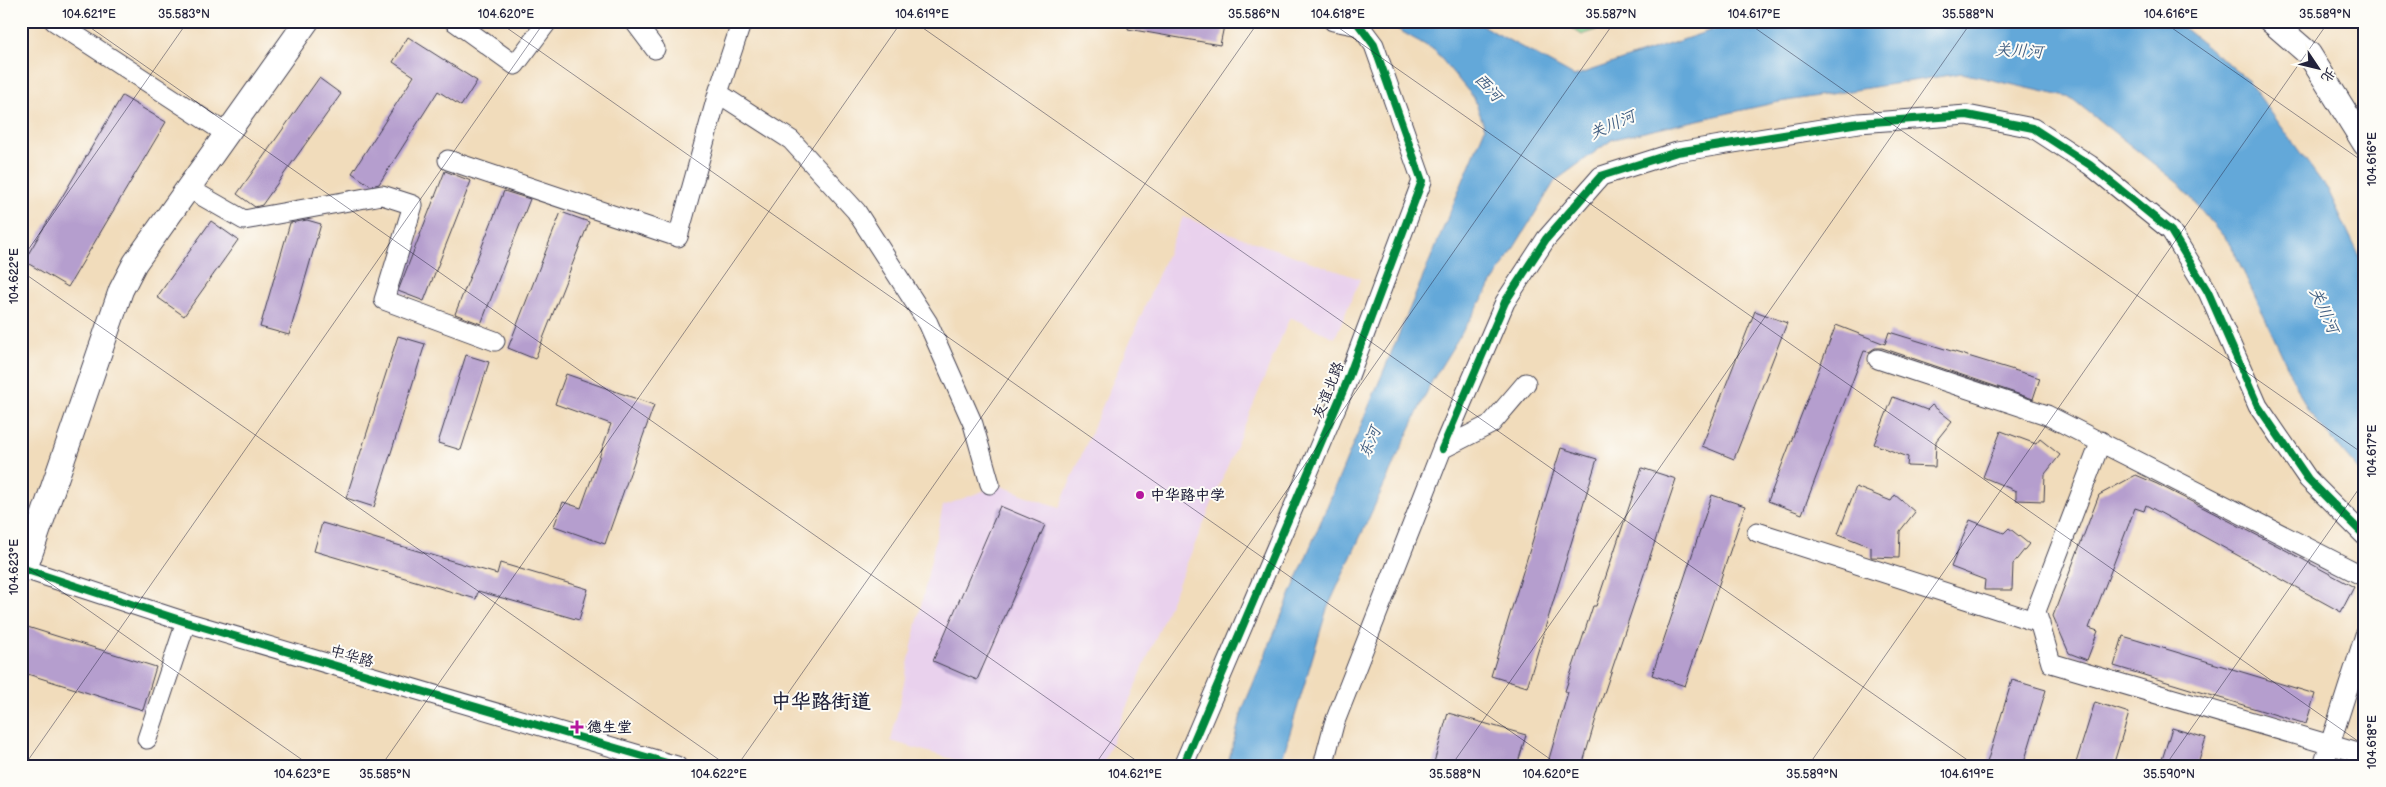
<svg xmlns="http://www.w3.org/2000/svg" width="2386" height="787" font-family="'Balsamiq Sans','LXGW WenKai TC',sans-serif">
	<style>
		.built { fill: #e9d1ed }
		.green { fill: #86cf8c; stroke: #547864 }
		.water { fill: #64a8d9; stroke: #43658a }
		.building { fill: #b59ece }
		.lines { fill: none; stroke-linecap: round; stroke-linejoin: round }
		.minor-casing { stroke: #413e4e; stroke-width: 21 }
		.major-casing { stroke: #413e4e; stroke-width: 26 }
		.minor { stroke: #fff; stroke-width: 19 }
		.major { stroke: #fff; stroke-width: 24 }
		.cycleway-casing { stroke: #fdfcf7; stroke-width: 11 }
		.cycleway { stroke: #00873e; stroke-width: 8 }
		.ticks { fill: none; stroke: #22223b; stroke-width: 1; stroke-opacity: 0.45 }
		.poi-dot { fill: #b5179e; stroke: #fdfcf7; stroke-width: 2 }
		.labels { text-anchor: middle; stroke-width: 4; stroke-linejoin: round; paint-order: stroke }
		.street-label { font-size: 15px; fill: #22223b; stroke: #fdfcf7 }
		.poi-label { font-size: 15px; font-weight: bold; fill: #22223b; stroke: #fdfcf7; text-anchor: start }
		.water-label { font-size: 16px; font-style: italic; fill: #405e82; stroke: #fdfcf7 }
		.district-label { font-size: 20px; font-weight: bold; fill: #22223b; stroke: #fdfcf7 }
		.neatline { fill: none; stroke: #22223b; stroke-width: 2 }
		.ticks-label { font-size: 12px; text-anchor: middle; fill: #22223b }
	</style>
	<rect width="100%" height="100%" fill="#fdfcf7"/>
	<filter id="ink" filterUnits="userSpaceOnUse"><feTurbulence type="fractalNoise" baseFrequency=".02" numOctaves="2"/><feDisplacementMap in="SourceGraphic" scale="10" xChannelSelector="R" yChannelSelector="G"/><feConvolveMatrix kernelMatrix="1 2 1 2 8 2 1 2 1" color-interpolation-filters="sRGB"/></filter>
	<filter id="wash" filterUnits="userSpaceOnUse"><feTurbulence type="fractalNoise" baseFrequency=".0096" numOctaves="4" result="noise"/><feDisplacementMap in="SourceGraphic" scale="20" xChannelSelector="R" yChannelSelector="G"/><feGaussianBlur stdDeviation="1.12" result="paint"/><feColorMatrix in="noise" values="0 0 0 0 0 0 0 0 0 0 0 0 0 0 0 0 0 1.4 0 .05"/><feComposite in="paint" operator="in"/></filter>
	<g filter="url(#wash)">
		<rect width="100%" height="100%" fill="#f1dcbb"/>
		<!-- built -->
		<path class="built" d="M1183,217L1360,279L1335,338L1290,317L1102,766H976L891,741L943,506L999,485L1059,508Z"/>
		<!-- green -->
		<path class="green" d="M1561,21H1623L1582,35Z"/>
		<!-- water -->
		<path class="water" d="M1391,21H1474L1574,76L1739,21H2175L2246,78L2329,192L2365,268V478L2308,411L2231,245L2179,184L2071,98L1962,73L1774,103L1613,139L1555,181L1432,381L1327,609L1280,766H1227L1243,708L1485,128L1474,98L1434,50L1397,29Z"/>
		<g id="blocks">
			<!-- building -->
			<path class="building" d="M1129,21H1225L1220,45L1128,29Z
				M408,37L477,81L461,106L438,91L379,184L371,186L352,173L414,76L393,62Z
				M319,78L341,94L262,205L255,207L237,194Z
				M122,96L166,122L68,287L24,261Z
				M445,171L471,181L424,301L398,291Z
				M504,191L530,199L481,324L455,314Z
				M561,212L589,222L535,359L508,348Z
				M307,220L321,224L289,335L260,327L290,223Z
				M211,221L238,240L184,316L157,297Z
				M1755,311L1787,323L1734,459L1702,446Z
				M1836,325L1885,344L1889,332L2040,378L2033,399L1882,348H1875L1869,352L1864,351L1802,514L1768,501Z
				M398,336L425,344L374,507L346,498Z
				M466,355L489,362L461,450L438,443Z
				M566,374L654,405L605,544L554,526L563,502L581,508L611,424L555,404Z
				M1893,397L1927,410L1932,405L1952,421L1936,441L1935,467L1907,466L1908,457L1874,444Z
				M2001,431L2036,444L2040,439L2060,455L2045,474L2044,501L2016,500V491L1983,477Z
				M1561,448L1597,459L1527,687L1491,676Z
				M1642,468L1676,479L1599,708L1582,766H1547L1568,692L1565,691L1593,606H1596Z
				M2136,475L2157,484L2278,546L2354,587L2341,612L2146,505L2144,511L2135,508L2089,628L2098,631L2087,660L2069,653L2053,616L2099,495Z
				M1856,487L1891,501L1895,495L1915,512L1900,531L1899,558L1871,557V547L1838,534Z
				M1712,495L1745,506L1685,686L1652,675Z
				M1000,506L1045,525L977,680L933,661Z
				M1970,520L2004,533L2009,528L2029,544L2013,564L2012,590H1984L1985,580L1951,567Z
				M322,523L497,574L500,563L588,589L579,620L478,591L476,599L314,551Z
				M21,625L156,667L143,710L21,672Z
				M2123,636L2315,694L2306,724L2114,666Z
				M2012,680L2046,690L2023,766H1986Z
				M2095,702L2129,713L2113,766H2075Z
				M1448,713L1526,735L1517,766H1433Z
				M2172,728L2206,738L2197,766H2160Z"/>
		</g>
	</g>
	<g filter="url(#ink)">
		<use href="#blocks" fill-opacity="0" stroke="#413e4e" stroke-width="1"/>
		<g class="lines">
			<!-- minor casing -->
			<g class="minor-casing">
				<path id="minor" d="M54,21L227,134
					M454,21L515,65L548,21
					M634,21L655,49
					M1333,21L1359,26
					M718,93L791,140L856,211L928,323L973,424L990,484
					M448,160L678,237L718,93L742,21
					M188,188L244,220L382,195L413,205L384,300L495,341
					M1878,359L2047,415L2365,577
					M2101,441L2036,611L2051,663L2365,755
					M1442,449L1505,302L1546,239L1601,176L1677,152L1859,123L1967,115L2033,128L2090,165L2171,231L2208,292L2258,406L2308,479L2365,536
					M1757,532L2040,623
					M21,568L186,622L677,766
					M147,739L186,622
					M1183,766L1346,384L1422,181L1374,45L1356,21
					M1323,766L1334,724L1442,449L1491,424L1526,383
					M2323,766L2365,635"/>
			</g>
			<!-- major casing -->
			<g class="major-casing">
				<path id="major" d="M2271,21L2309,54L2365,144
					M25,569L121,290L135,263L307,21"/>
			</g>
			<!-- minor -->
			<use href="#minor" class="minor"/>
			<!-- major -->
			<use href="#major" class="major"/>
			<!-- cycleway casing -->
			<g class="cycleway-casing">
				<path id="cycleway" d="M1442,449L1505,302L1546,239L1601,176L1677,152L1859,123L1967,115L2033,128L2090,165L2171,231L2208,292L2258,406L2308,479L2365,536
					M21,568L186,622L677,766
					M1183,766L1346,384L1422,181L1374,45L1356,21"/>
			</g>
			<!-- cycleway -->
			<use href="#cycleway" class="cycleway"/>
		</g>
	</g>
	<!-- ticks -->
	<path class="ticks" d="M81,21L1144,766M497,21L1560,766M913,21L1976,766M1329,21L2365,746M1745,21L2365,455M2162,21L2365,163M21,260L188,21M21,271L728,766M21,563L311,766M24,766L545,21M381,766L902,21M737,766L1259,21M1094,766L1615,21M1451,766L1972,21M1808,766L2329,21M2165,766L2365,480"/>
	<!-- markers -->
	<g class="poi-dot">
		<circle cx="1140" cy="495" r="5"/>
		<path d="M574.5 719.5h5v5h5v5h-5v5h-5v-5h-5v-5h5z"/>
	</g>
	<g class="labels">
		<!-- street labels -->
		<g class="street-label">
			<text transform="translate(1328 390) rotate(-68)" y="5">友谊北路</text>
			<text transform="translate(352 656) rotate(16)" y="5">中华路</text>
		</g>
		<!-- poi labels -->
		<g class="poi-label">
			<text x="1150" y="500">中华路中学</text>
			<text x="587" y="732">德生堂</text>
		</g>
		<!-- water labels -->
		<g class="water-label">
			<text transform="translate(2019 50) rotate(3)" y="6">关川河</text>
			<text transform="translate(1489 87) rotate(47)" y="6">西河</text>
			<text transform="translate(1612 124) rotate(-24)" y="6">关川河</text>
			<text transform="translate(2325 310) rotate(66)" y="6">关川河</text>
			<text transform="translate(1369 442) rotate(-67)" y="6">东河</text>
		</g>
		<!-- district labels -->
		<g class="district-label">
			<text x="821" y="708">中华路街道</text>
		</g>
	</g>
	<!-- margin -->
	<rect width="2386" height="787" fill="none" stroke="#fdfcf7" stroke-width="55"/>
	<!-- north arrow -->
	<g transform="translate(2318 68) rotate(125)" stroke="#fdfcf7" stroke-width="4" paint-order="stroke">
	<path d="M0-4L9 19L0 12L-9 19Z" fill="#22223b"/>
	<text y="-8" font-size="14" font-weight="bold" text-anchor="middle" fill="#22223b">北</text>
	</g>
	<rect x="28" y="28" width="2330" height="732" class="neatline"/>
	<g class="ticks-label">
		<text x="89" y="18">104.621°E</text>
		<text x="184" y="18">35.583°N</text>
		<text x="506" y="18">104.620°E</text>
		<text x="922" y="18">104.619°E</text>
		<text x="1254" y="18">35.586°N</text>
		<text x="1338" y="18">104.618°E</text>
		<text x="1611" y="18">35.587°N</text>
		<text x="1754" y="18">104.617°E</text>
		<text x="1968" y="18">35.588°N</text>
		<text x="2171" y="18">104.616°E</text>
		<text x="2325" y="18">35.589°N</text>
		<text transform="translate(2372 159) rotate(-90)" y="4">104.616°E</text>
		<text transform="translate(14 276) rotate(-90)" y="4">104.622°E</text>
		<text transform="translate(2372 451) rotate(-90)" y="4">104.617°E</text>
		<text transform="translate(14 567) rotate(-90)" y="4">104.623°E</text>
		<text transform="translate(2372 742) rotate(-90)" y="4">104.618°E</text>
		<text x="302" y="778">104.623°E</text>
		<text x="385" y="778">35.585°N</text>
		<text x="719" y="778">104.622°E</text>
		<text x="1135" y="778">104.621°E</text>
		<text x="1455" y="778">35.588°N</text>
		<text x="1551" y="778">104.620°E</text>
		<text x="1812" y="778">35.589°N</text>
		<text x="1967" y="778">104.619°E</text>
		<text x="2169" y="778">35.590°N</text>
	</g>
</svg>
